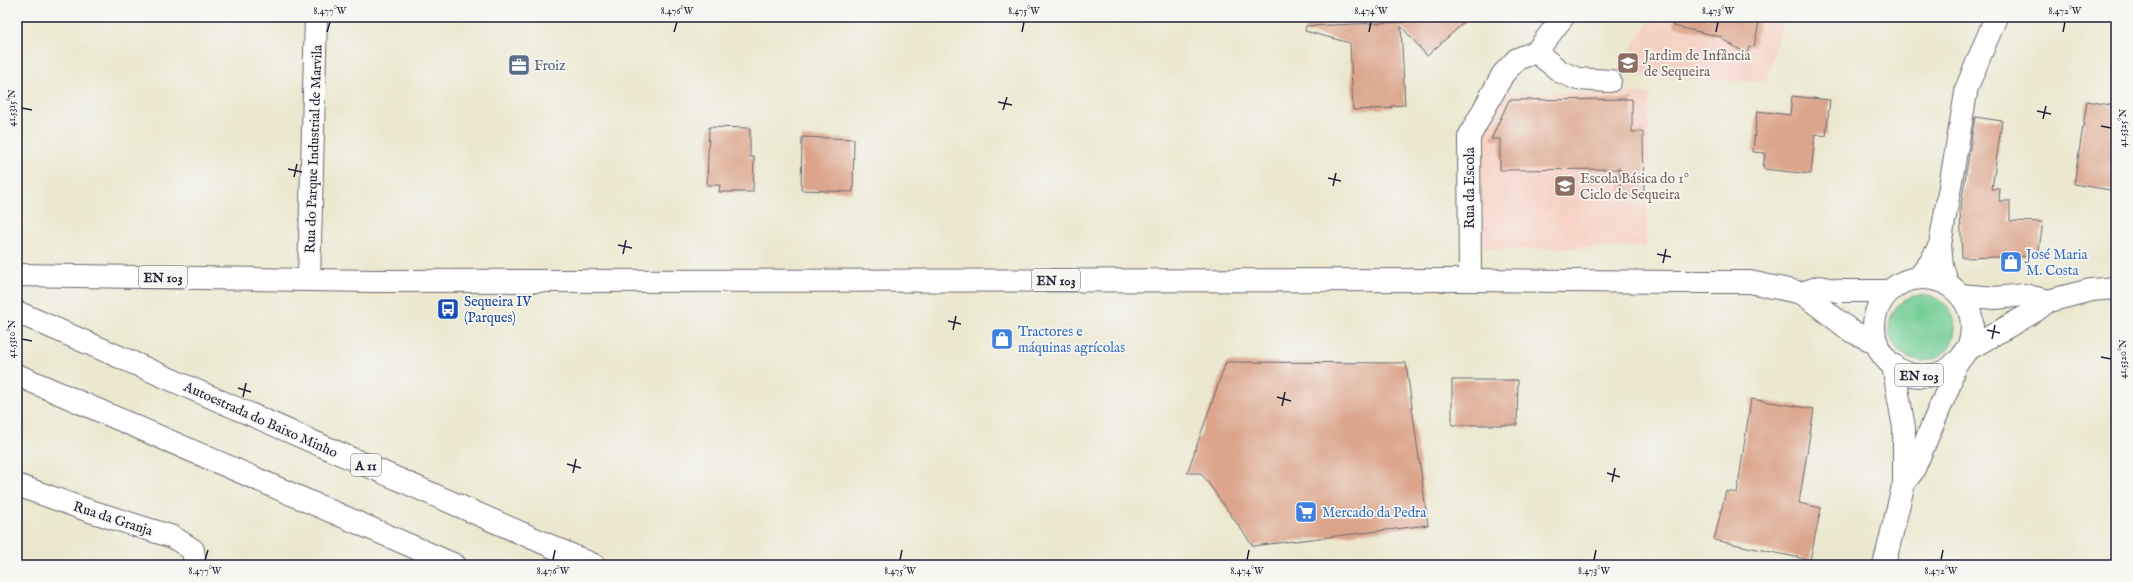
<svg xmlns="http://www.w3.org/2000/svg" width="2133" height="582" font-family="'IM FELL English',serif">
	<style>
		.built { fill: #f6d2c4 }
		.green { fill: #75ce95; stroke: #4c7868 }
		.building { fill: #dca48b }
		.lines { fill: none; stroke-linecap: round; stroke-linejoin: round }
		.street-casing { stroke: #69676f; stroke-width: 24 }
		.secondary-casing { stroke: #69676f; stroke-width: 24 }
		.primary-casing { stroke: #69676f; stroke-width: 24 }
		.highway-casing { stroke: #69676f; stroke-width: 24 }
		.street { stroke: #fff; stroke-width: 22 }
		.secondary { stroke: #fff; stroke-width: 22 }
		.primary { stroke: #fff; stroke-width: 22 }
		.highway { stroke: #fff; stroke-width: 22 }
		.ticks { fill: none; stroke: #22223b; stroke-width: 1.5 }
		.labels { text-anchor: middle; stroke-width: 3.5; stroke-linejoin: round; paint-order: stroke }
		.shield { fill: #f6f6f2; stroke: #626272; stroke-width: 1 }
		.shield-label { font-size: 13px; font-weight: bold; fill: #22223b }
		.education-label { font-size: 14px; fill: #785e54; stroke: #f6f6f2; text-anchor: start }
		.service-label { font-size: 14px; fill: #4e5e75; stroke: #f6f6f2; text-anchor: start }
		.street-label { font-size: 14px; fill: #22223b; stroke: #f6f6f2 }
		.shop-label { font-size: 14px; fill: #366cbe; stroke: #f6f6f2; text-anchor: start }
		.transit-label { font-size: 14px; fill: #164399; stroke: #f6f6f2; text-anchor: start }
		.neatline { fill: none; stroke: #22223b; stroke-width: 1.5 }
		.ticks-label { font-size: 10px; text-anchor: middle; fill: #22223b }
	</style>
	<rect width="100%" height="100%" fill="#f6f6f2"/>
	<filter id="ink" filterUnits="userSpaceOnUse"><feTurbulence type="fractalNoise" baseFrequency=".025" numOctaves="2"/><feDisplacementMap in="SourceGraphic" scale="8" xChannelSelector="R" yChannelSelector="G"/><feConvolveMatrix kernelMatrix="1 2 1 2 8 2 1 2 1" color-interpolation-filters="sRGB"/></filter>
	<filter id="wash" filterUnits="userSpaceOnUse"><feTurbulence type="fractalNoise" baseFrequency=".012" numOctaves="4" result="noise"/><feDisplacementMap in="SourceGraphic" scale="16" xChannelSelector="R" yChannelSelector="G"/><feGaussianBlur stdDeviation="0.9" result="paint"/><feColorMatrix in="noise" values="0 0 0 0 0 0 0 0 0 0 0 0 0 0 0 0 0 1.4 0 .05"/><feComposite in="paint" operator="in"/></filter>
	<g filter="url(#wash)">
		<rect width="100%" height="100%" fill="#ece8d0"/>
		<!-- built -->
		<path class="built" d="M1652,17H1784L1766,82L1614,75Z
			M1505,93H1650L1646,247L1489,249L1483,246L1479,239L1483,132Z"/>
		<!-- green -->
		<path class="green" d="M1889 328a33 33 0 1 1 66 0a33 33 0 1 1-66 0Z"/>
		<g id="blocks">
			<!-- building -->
			<path class="building" d="M1400,17H1470L1427,56L1401,26L1405,105L1391,106L1392,108L1353,110L1350,43L1305,31L1306,26L1404,22Z
				M1674,17H1760L1754,47L1749,46L1747,54L1722,39V37L1673,26Z
				M1792,96L1830,100L1826,136L1815,134L1811,174L1763,169L1765,153L1753,152L1757,111L1790,115Z
				M1632,99V132H1643L1644,197H1621L1620,169L1500,170V139H1491L1509,100Z
				M2087,101L2116,106V191L2074,184Z
				M1975,117L2002,121L1992,189H2000L1999,201H2010V221L2043,222L2038,256L1962,258L1960,211Z
				M709,127L750,128V157H754L753,192H719L720,185H707Z
				M802,137L854,139L853,192L801,190Z
				M1226,362L1406,363L1428,525L1253,546L1201,473H1187Z
				M1452,380H1518L1517,425H1452Z
				M1751,399L1814,409L1799,503L1821,508L1810,560L1714,540L1726,491L1737,493Z"/>
		</g>
	</g>
	<g filter="url(#ink)">
		<use href="#blocks" fill-opacity="0" stroke="#69676f" stroke-width="1"/>
		<g class="lines">
			<!-- street casing -->
			<g class="street-casing">
				<path id="street" d="M1536,52L1563,17
					M1918,278L1930,263L1940,245
					M309,280L316,17
					M1470,280L1469,137L1503,74L1517,59L1536,52L1561,72L1578,79L1610,81
					M1948,285L1942,266L1940,245L1967,87L1996,17
					M17,485L84,509L173,537L193,550L195,565"/>
			</g>
			<!-- secondary casing -->
			<g class="secondary-casing">
				<path id="secondary" d="M1907,479L1913,471L1949,386L1955,363
					M1884,565L1904,483V428L1893,365"/>
			</g>
			<!-- primary casing -->
			<g class="primary-casing">
				<path id="primary" d="M17,275L373,281L1470,280L1675,282H1750L1802,293L1820,287L1838,291H1890
					M1874 327a49 49 0 1 1 98 0a49 49 0 1 1-98 0Z
					M1802,293L1851,331L1877,343
					M1960,295L1995,298L2024,295L2048,301
					M1965,351L2035,311L2048,301L2091,290L2116,288"/>
			</g>
			<!-- highway casing -->
			<g class="highway-casing">
				<path id="highway" d="M17,312L594,565
					M17,375L455,565"/>
			</g>
			<!-- street -->
			<use href="#street" class="street"/>
			<!-- secondary -->
			<use href="#secondary" class="secondary"/>
			<!-- primary -->
			<use href="#primary" class="primary"/>
			<!-- highway -->
			<use href="#highway" class="highway"/>
		</g>
	</g>
	<!-- ticks -->
	<path class="ticks" d="M327,32L330,22M674,32L677,22M1022,32L1024,22M1369,32L1371,22M1716,32L1718,22M2063,32L2065,22M998,102L1012,105M22,108L32,110M1003,110L1007,97M2037,111L2051,114M2043,119L2046,106M2101,126L2111,128M288,169L302,172M294,177L297,164M1328,178L1341,181M1333,186L1336,173M618,245L632,248M623,254L626,240M1657,254L1671,257M1663,263L1666,249M948,321L961,324M953,330L956,316M1987,330L2000,333M22,339L32,341M1992,339L1995,325M2101,357L2111,359M238,388L251,392M243,397L246,383M1277,397L1291,401M1282,406L1285,392M567,464L581,468M573,473L576,459M1607,473L1620,477M1612,482L1615,468M205,560L208,550M553,560L555,550M900,560L902,550M1247,560L1249,550M1594,560L1596,550M1941,560L1943,550"/>
	<!-- icons -->
	<defs>
		<g id="school-square" transform="scale(1.15)"><rect x="-9" y="-9" width="18" height="18" rx="4" fill="#8d6e63" stroke="#f6f6f2"/><path d="M0-5L7-2L0 1L-7-2ZM-4 1L0 2.5L4 1V4Q0 6-4 4Z" fill="#fff"/></g>
		<g id="office-square" transform="scale(1.15)"><rect x="-9" y="-9" width="18" height="18" rx="4" fill="#5c6f8a" stroke="#f6f6f2"/><path d="M-6-3h4V-5.5h4V-3h4V5H-6ZM-1-4.5V-3h2v-1.5ZM-6 0V1H6V0Z" fill="#fff"/></g>
		<g id="shop-square" transform="scale(1.15)"><rect x="-9" y="-9" width="18" height="18" rx="4" fill="#3f7fe0" stroke="#f6f6f2"/><path d="M-5-2.5h2.3a2.7 3.5 0 0 1 5.4 0H5L5.5 6h-11ZM-1.5-2.5h3a1.5 2.3 0 0 0-3 0Z" fill="#fff"/></g>
		<g id="bus-square" transform="scale(1.15)"><rect x="-9" y="-9" width="18" height="18" rx="4" fill="#1a4fb4" stroke="#f6f6f2"/><path d="M-5-6H5V4H4V6H2V4H-2V6H-4V4H-5ZM-3.5-4V0h7V-4ZM-3.5 1.2v1.5H-2V1.2ZM2 1.2v1.5H3.5V1.2Z" fill="#fff"/></g>
		<g id="supermarket-square" transform="scale(1.15)"><rect x="-9" y="-9" width="18" height="18" rx="4" fill="#3f7fe0" stroke="#f6f6f2"/><path d="M-6-5.5h2.5l.6 2H6L4.5 2H-2.5L-4.4-4H-6ZM-1.5 3.2a1.3 1.3 0 1 0 .1 0ZM3 3.2a1.3 1.3 0 1 0 .1 0Z" fill="#fff"/></g>
	</defs>
	<g fill-rule="evenodd">
		<use href="#school-square" x="1628" y="63"/>
		<use href="#office-square" x="519" y="65"/>
		<use href="#school-square" x="1565" y="186"/>
		<use href="#shop-square" x="2011" y="262"/>
		<use href="#bus-square" x="448" y="309"/>
		<use href="#shop-square" x="1002" y="339"/>
		<use href="#supermarket-square" x="1306" y="512"/>
	</g>
	<g class="labels">
		<!-- shield labels -->
		<g class="shield">
			<rect x="139" y="266" width="48" height="22" rx="3"/>
			<rect x="1032" y="269" width="48" height="22" rx="3"/>
			<rect x="1895" y="364" width="48" height="22" rx="3"/>
			<rect x="351" y="454" width="30" height="22" rx="3"/>
		</g>
		<g class="shield-label">
			<text x="163" y="282">EN 103</text>
			<text x="1056" y="285">EN 103</text>
			<text x="1919" y="380">EN 103</text>
			<text x="366" y="470">A 11</text>
		</g>
		<!-- education labels -->
		<g class="education-label">
			<text x="1644" y="60">Jardim de Infância<tspan x="1644" dy="16">de Sequeira</tspan></text>
			<text x="1580" y="183">Escola Básica do 1º<tspan x="1580" dy="16">Ciclo de Sequeira</tspan></text>
		</g>
		<!-- service labels -->
		<g class="service-label">
			<text x="534" y="70">Froiz</text>
		</g>
		<!-- street labels -->
		<g class="street-label">
			<text transform="translate(313 149) rotate(-88)" y="5">Rua do Parque Industrial de Marvila</text>
			<text transform="translate(1469 188) rotate(-90)" y="5">Rua da Escola</text>
			<text transform="translate(261 419) rotate(24)" y="5">Autoestrada do Baixo Minho</text>
			<text transform="translate(113 518) rotate(18)" y="5">Rua da Granja</text>
		</g>
		<!-- shop labels -->
		<g class="shop-label">
			<text x="2026" y="259">José Maria<tspan x="2026" dy="16">M. Costa</tspan></text>
			<text x="1018" y="336">Tractores e<tspan x="1018" dy="16">máquinas agrícolas</tspan></text>
			<text x="1322" y="517">Mercado da Pedra</text>
		</g>
		<!-- transit labels -->
		<g class="transit-label">
			<text x="464" y="306">Sequeira IV<tspan x="464" dy="16">(Parques)</tspan></text>
		</g>
	</g>
	<!-- margin -->
	<rect width="2133" height="582" fill="none" stroke="#f6f6f2" stroke-width="44"/>
	<rect x="22" y="22" width="2089" height="538" class="neatline"/>
	<g class="ticks-label">
		<text x="330" y="14">8.477°W</text>
		<text x="677" y="14">8.476°W</text>
		<text x="1024" y="14">8.475°W</text>
		<text x="1371" y="14">8.474°W</text>
		<text x="1718" y="14">8.473°W</text>
		<text x="2065" y="14">8.472°W</text>
		<text transform="translate(11 108) rotate(-90)" y="4">41.5315°N</text>
		<text transform="translate(2122 128) rotate(-90)" y="4">41.5325°N</text>
		<text transform="translate(11 339) rotate(-90)" y="4">41.5310°N</text>
		<text transform="translate(2122 359) rotate(-90)" y="4">41.5320°N</text>
		<text x="205" y="574">8.477°W</text>
		<text x="553" y="574">8.476°W</text>
		<text x="900" y="574">8.475°W</text>
		<text x="1247" y="574">8.474°W</text>
		<text x="1594" y="574">8.473°W</text>
		<text x="1941" y="574">8.472°W</text>
	</g>
</svg>
